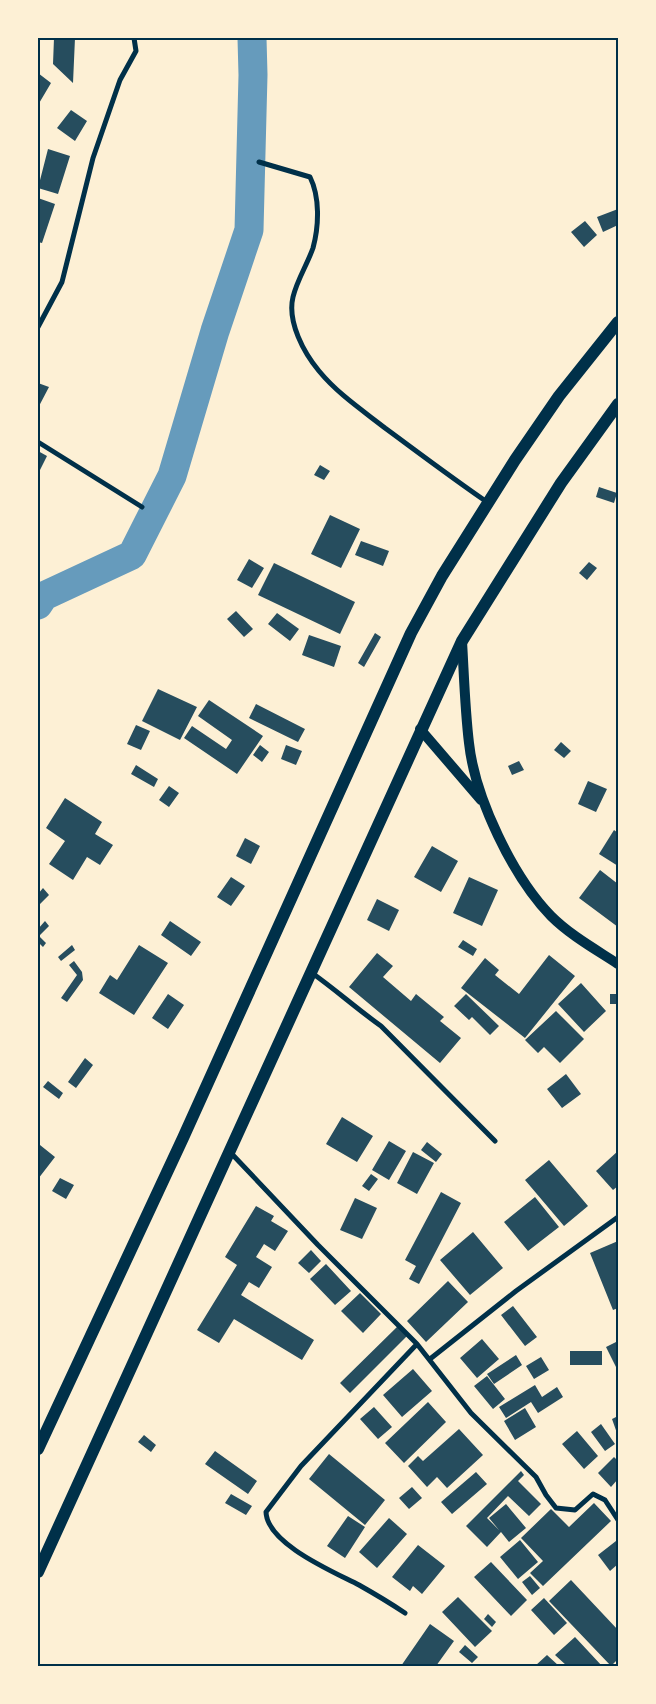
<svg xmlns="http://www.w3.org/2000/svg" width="656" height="1704" font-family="Rubik,sans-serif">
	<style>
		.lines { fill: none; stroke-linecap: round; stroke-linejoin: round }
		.river { stroke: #669bbc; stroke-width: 29 }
		.building { fill: #264d5e }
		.minor { stroke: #003049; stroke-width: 5 }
		.secondary { stroke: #003049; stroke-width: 10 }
		.trunk { stroke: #003049; stroke-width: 12 }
		.neatline { fill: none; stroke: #003049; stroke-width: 2 }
	</style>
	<rect width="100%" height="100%" fill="#fdf0d5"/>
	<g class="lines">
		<!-- river -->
		<path class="river" d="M38,605L44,596L132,555L172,476L215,331L249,230L253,75L252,38"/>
	</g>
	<!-- building -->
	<path class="building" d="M54,38H75L73,83L53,64Z
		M38,73L51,83L38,105Z
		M71,110L87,121L75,141L57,128Z
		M48,149L70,156L58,194L38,188Z
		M38,198L55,204L42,243L38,242Z
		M618,209V225L603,232L597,217Z
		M585,221L597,235L584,247L571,232Z
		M38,383L49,387L38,408Z
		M38,451L47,456L38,474Z
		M320,465L330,471L324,480L314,475Z
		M599,487L617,493L614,503L596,497Z
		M330,515L360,529L341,568L311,554Z
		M361,541L389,551L383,566L355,555Z
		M249,559L264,568L252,588L237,580Z
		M589,562L597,568L587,580L579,573Z
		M274,563L355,602L340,634L258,595Z
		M236,611L253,629L244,637L227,619Z
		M277,613L299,629L290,641L268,624Z
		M375,633L381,637L364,667L358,663Z
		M309,635L341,646L334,667L302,655Z
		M158,689L197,707L180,740L142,721Z
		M209,700L263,736L237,774L184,738L192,726L226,749L232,740L198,716Z
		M256,704L305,729L298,742L249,718Z
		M136,725L150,731L141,750L127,744Z
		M561,742L571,751L564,758L554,750Z
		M260,745L269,752L262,762L253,755Z
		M286,745L302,751L296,765L281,759Z
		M519,761L524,770L512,775L508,766Z
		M136,765L158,779L154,787L131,774Z
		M588,781L607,789L596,812L578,804Z
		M169,786L179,793L169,807L159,800Z
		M65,798L102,822L95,834L113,845L100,865L87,857L73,880L49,864L65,841L46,828Z
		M614,830L618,833V866L599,854Z
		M245,838L260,846L251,864L236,856Z
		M432,846L458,861L441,892L414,877Z
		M600,870L618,884V927L579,898Z
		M231,877L245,886L231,906L217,897Z
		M469,877L498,890L482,926L453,913Z
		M43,888L49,895L38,906V894Z
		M377,899L399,910L389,931L367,920Z
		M45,921L49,926L39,936L46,943L43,947L38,942V929Z
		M170,921L201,942L191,956L161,935Z
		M463,940L477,949L473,956L458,947Z
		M72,945L75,950L61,961L58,957Z
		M139,945L168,963L134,1015L99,993L110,975L117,980Z
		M377,953L393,966L383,977L411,1001L416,994L444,1017L440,1021L461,1038L440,1063L349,987Z
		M549,955L575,976L525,1038L461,988L485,958L499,970L495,975L519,994Z
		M74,961L82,972L83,980L67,1002L61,998L77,975L69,965Z
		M581,983L606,1011L584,1032L558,1004Z
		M168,994L184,1005L168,1029L152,1018Z
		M466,994L499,1026L490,1035L472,1017L469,1020L454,1006Z
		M610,994H618V1004H610Z
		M556,1011L584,1039L560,1063L544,1047L538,1053L525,1040Z
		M85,1058L93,1065L76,1088L68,1082Z
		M566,1074L581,1094L562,1108L547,1089Z
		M48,1081L63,1093L59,1099L43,1087Z
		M342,1117L373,1136L357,1162L326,1144Z
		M389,1141L406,1151L389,1180L372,1170Z
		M427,1142L442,1154L436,1162L421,1150Z
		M40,1145L55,1157L38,1179V1148Z
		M618,1151V1186L613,1190L596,1171Z
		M413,1152L434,1163L417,1194L397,1183Z
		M549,1160L588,1206L564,1226L525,1180Z
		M371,1174L378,1179L369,1191L362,1186Z
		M60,1178L74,1185L66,1199L52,1191Z
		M441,1192L461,1203L419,1284L409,1279L416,1266L405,1260Z
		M535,1197L559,1227L528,1251L504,1222Z
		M355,1198L377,1208L362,1239L340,1230Z
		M256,1206L274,1216L271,1221L288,1231L275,1251L264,1244L256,1257L272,1267L259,1288L249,1282L241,1295L314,1340L302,1360L234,1319L219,1343L197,1330L237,1265L225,1257Z
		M473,1232L503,1268L470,1295L440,1260Z
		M618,1241V1308L613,1310L590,1253Z
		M311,1250L321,1261L309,1273L298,1263Z
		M326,1264L351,1291L335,1305L310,1279Z
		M448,1281L468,1302L426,1342L407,1321Z
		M360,1293L381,1314L363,1333L341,1311Z
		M513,1306L537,1337L525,1346L501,1315Z
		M398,1326L407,1336L350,1393L340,1383Z
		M482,1339L499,1359L477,1378L460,1358Z
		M618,1341V1371L606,1347Z
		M570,1351H602V1365H570Z
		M516,1355L522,1365L494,1384L487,1374Z
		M541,1357L549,1370L534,1379L526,1366Z
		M413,1369L432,1391L402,1417L383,1395Z
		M487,1376L505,1399L493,1409L474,1386Z
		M535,1385L542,1397L557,1387L563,1397L538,1413L531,1402L506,1418L499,1407Z
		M428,1402L446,1422L404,1463L385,1443Z
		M374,1407L392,1427L378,1439L360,1419Z
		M525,1408L536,1427L515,1440L504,1421Z
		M618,1416V1436L612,1419Z
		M601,1424L615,1444L605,1451L591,1432Z
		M459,1429L483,1455L447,1488L437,1477L427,1487L408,1466L418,1456L423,1461Z
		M577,1431L598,1456L584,1469L562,1444Z
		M144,1435L156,1445L151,1452L138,1442Z
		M215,1451L257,1481L248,1494L205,1464Z
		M329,1454L385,1500L365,1525L309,1479Z
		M614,1457L618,1461V1479L611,1487L598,1473Z
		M521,1471L524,1475L518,1481L541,1504L529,1516L508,1496L487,1518L499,1530L489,1518L506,1504L526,1528L509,1542L501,1532L487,1547L466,1526Z
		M476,1472L487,1484L452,1514L441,1502Z
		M412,1487L422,1498L409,1509L399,1498Z
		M231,1494L252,1506L246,1515L225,1503Z
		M594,1503L611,1521L543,1586L530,1573L543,1561L521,1538L551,1509L569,1527Z
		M348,1516L365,1527L345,1558L327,1546Z
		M389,1518L407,1534L377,1568L359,1552Z
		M520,1540L538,1562L518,1579L500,1557Z
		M616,1541L618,1544V1564L610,1571L598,1555Z
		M418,1545L445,1566L422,1594L413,1586L410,1591L392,1577Z
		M491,1562L527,1600L511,1616L474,1577Z
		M530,1576L540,1588L532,1595L522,1582Z
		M571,1580L618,1630V1659L611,1666L549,1601Z
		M458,1597L492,1631L475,1647L442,1612Z
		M544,1598L567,1623L554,1635L531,1610Z
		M488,1614L496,1622L492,1627L484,1619Z
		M430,1624L454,1641L436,1666H401Z
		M575,1637L602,1666H567L555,1655Z
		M465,1645L478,1657L472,1663L459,1652Z
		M547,1655L559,1666H535Z"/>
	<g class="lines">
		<!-- minor -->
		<path class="minor" d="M259,162L310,177C320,197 319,226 313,248C307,265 297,280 293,297C287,322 304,353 319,371C338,394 362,410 385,428C419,453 452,478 487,502
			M38,327L62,282L93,158L120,80L136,51L134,38
			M38,442L142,507
			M312,973C336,990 357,1009 381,1026L495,1141
			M230,1152L318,1245L417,1344L471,1413L536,1477L546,1495L556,1508L575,1510L593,1494L605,1500L618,1520
			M430,1359L516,1291L618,1217
			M405,1613C390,1603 375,1594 359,1585C334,1572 267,1544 266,1512L301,1466L417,1344"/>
		<!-- secondary -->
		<path class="secondary" d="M462,641C464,675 465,710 469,743C475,798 513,877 551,916C570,935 595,949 618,964
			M420,729L481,800"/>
		<!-- trunk -->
		<path class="trunk" d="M38,1449L183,1138L411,633L442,576L515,460L559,396L618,322
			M38,1572L462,641L561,483L618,404"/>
	</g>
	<!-- border -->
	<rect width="656" height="1704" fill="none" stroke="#fdf0d5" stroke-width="78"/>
	<rect x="39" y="39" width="578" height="1626" class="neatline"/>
</svg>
